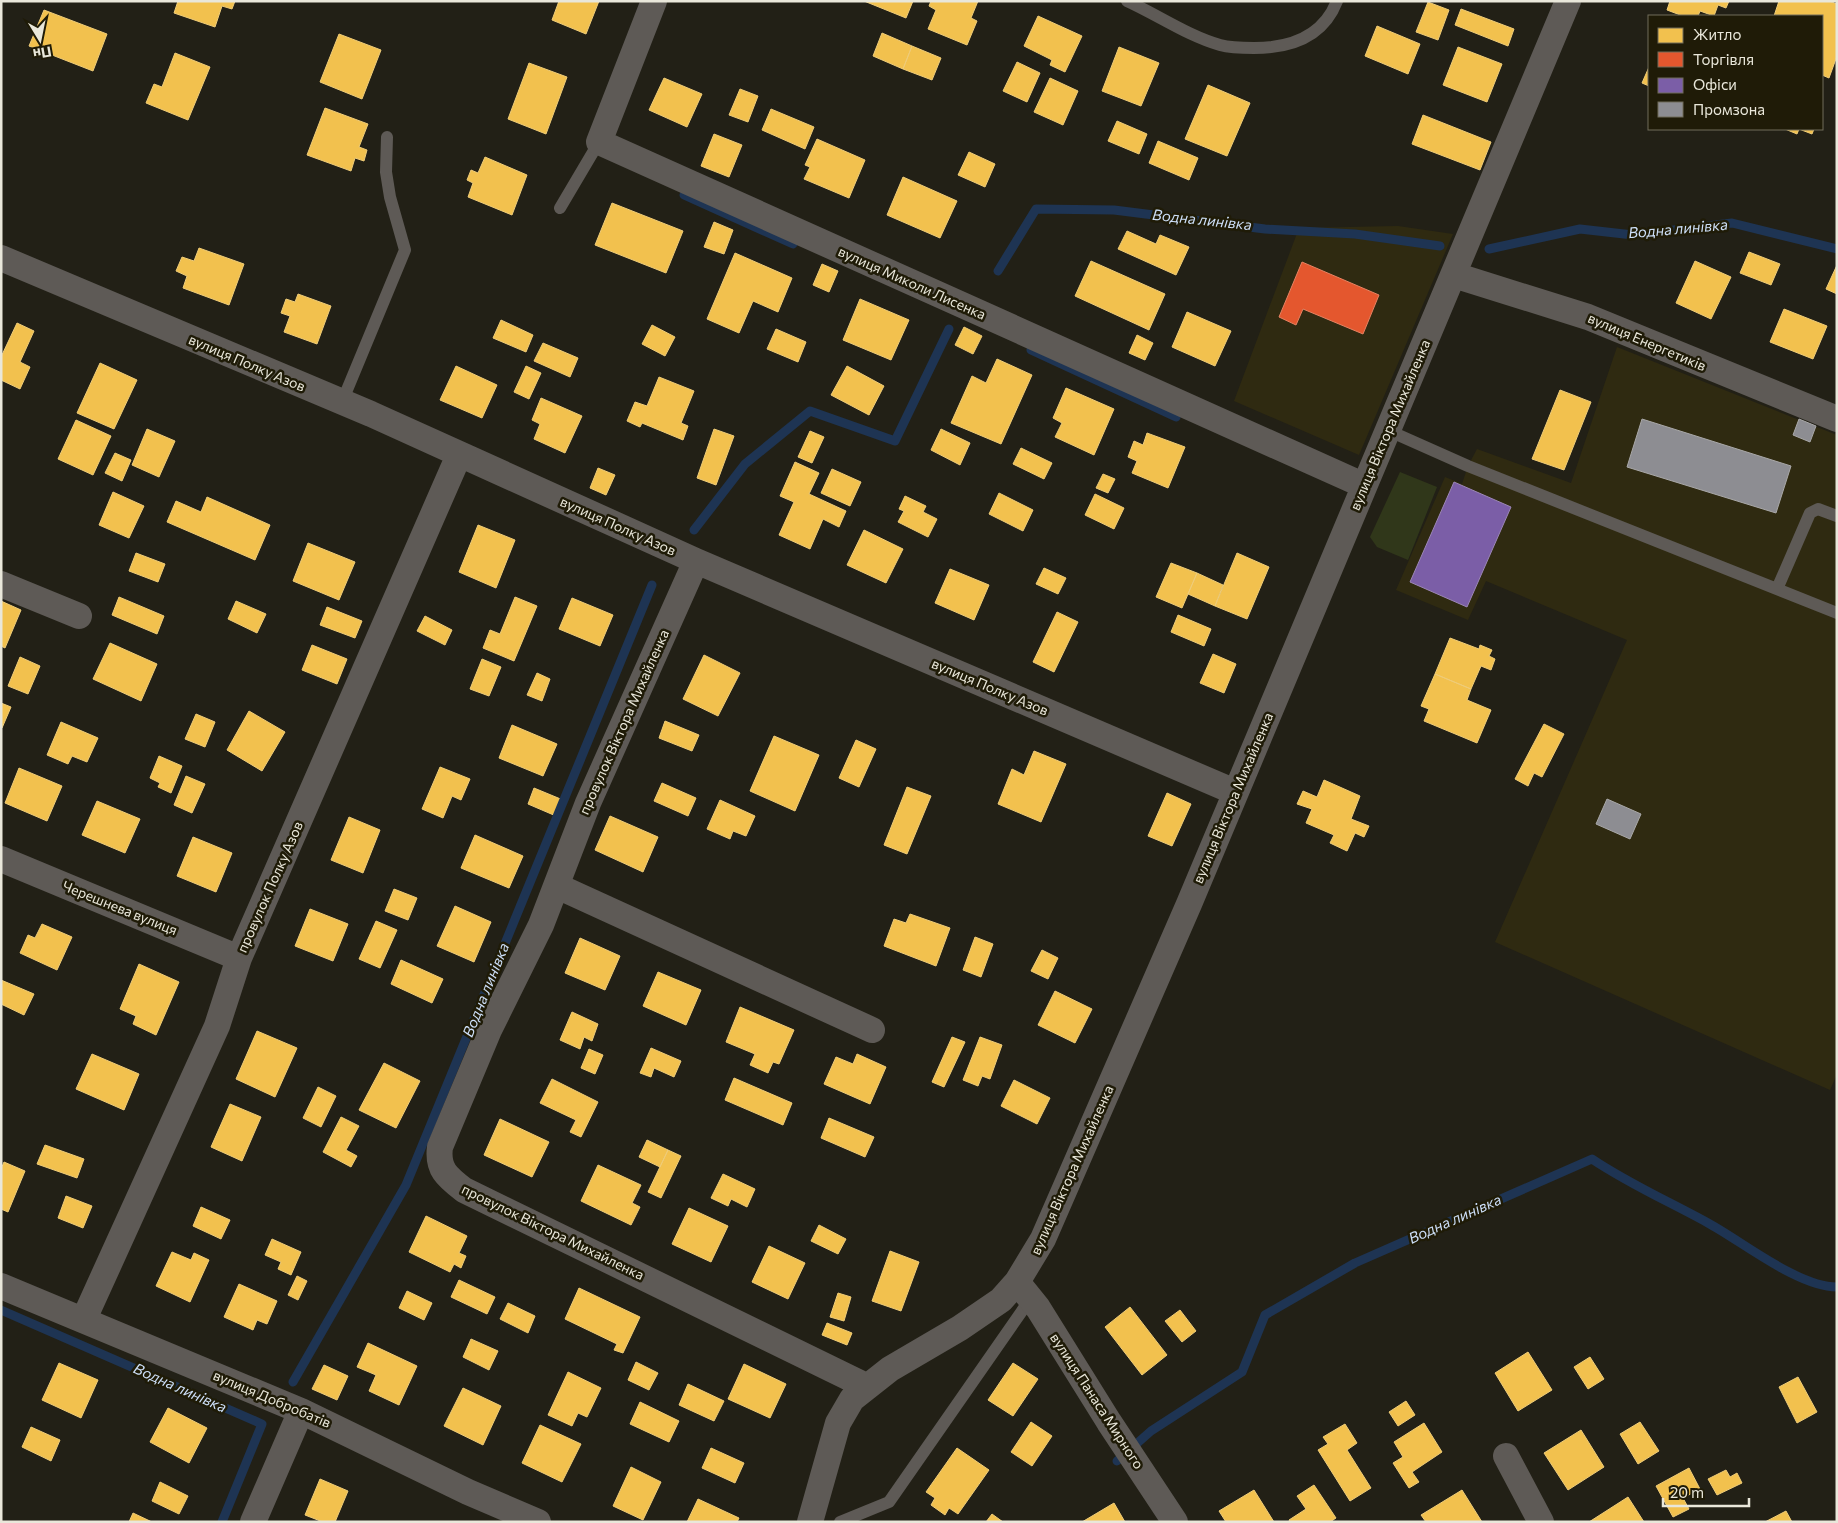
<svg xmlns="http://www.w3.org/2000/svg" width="1838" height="1523" font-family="Commissioner,sans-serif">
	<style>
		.built { fill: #2f2a11 }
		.green { fill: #30371a }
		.homes { fill: #f2c14e; stroke: #efcc78 }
		.shops { fill: #e4572e; stroke: #e68262 }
		.offices { fill: #7b5ea7; stroke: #9c87b6 }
		.industry { fill: #8d8d92; stroke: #a9a8a8 }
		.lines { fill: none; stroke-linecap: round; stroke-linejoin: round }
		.stream { stroke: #1e3453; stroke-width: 9 }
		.service { stroke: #5e5a56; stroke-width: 12 }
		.minor { stroke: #5e5a56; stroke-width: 26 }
		.labels { text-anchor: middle; stroke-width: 5; stroke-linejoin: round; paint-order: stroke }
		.street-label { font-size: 14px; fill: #e9e7da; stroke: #1f1b07 }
		.water-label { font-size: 15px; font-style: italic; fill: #cddff8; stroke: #1f1b07 }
	</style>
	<rect width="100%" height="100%" fill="#222016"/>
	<!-- built -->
	<path class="built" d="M1398,226L1453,234L1359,455L1234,401L1299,228Z
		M1617,347L1837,435V1074L1830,1090L1495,942L1627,640L1486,581L1468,620L1396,590L1445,477L1462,484L1468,466L1477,449L1571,483Z"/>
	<!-- green -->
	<path class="green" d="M1400,472L1437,487L1408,560L1377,547L1370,537Z"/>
	<!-- homes -->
	<path class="homes" d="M178,1H235L232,9L222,6L215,27L174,13Z
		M559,1H599L586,34L552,20Z
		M864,1H913L906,18Z
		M931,1H978L971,18L977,21L967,45L928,29L936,10L929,6Z
		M1670,1H1729L1726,8L1718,5L1714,16L1700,11L1698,16H1683L1667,10Z
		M1779,1H1829L1837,4V56L1829,78L1822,75V16H1774Z
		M1428,2L1449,10L1438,40L1416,32Z
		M1461,9L1514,29L1508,46L1455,25Z
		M44,10L107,34L93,71L29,46Z
		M1038,16L1082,36L1065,72L1050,65L1052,60L1024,46Z
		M1377,26L1420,44L1408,74L1365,56Z
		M882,33L912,46L903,69L873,56Z
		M339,34L381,50L362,99L320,82Z
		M912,46L941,58L932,80L903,69Z
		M1119,47L1159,63L1141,106L1102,91Z
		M1458,47L1502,64L1487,102L1443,85Z
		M175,53L210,67L188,120L146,103L154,84L162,87Z
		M1017,62L1040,73L1027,102L1003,91Z
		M529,63L567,77L546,134L508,119Z
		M1649,67V86L1642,83Z
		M664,78L702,94L687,127L649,110Z
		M1050,78L1078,91L1063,125L1034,112Z
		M1208,85L1250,103L1227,156L1185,139Z
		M740,89L758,96L748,122L729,115Z
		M325,108L368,124L359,147L367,150L364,161L355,158L351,171L307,155Z
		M771,109L814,127L805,149L762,130Z
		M1423,115L1491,142L1480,170L1412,144Z
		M1117,121L1147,134L1139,154L1108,141Z
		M1785,129H1814L1812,134L1799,129L1797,134Z
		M714,134L742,145L729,177L701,166Z
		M817,139L865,160L849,198L804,179L810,167L805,165Z
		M1158,141L1198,158L1189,180L1149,163Z
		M969,152L995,164L985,187L958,175Z
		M485,157L527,175L512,215L468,197L473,183L467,180L471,170L478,173Z
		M903,177L957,201L940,238L887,215Z
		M612,203L683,231L666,273L595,245Z
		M714,222L733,230L724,254L704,247Z
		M1127,231L1156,244L1160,235L1189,247L1176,275L1118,249Z
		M199,248L244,264L229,305L183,288L187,276L176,271L182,257L194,261Z
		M1749,252L1780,264L1771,285L1740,273Z
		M735,253L792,278L778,312L753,301L739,333L707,319Z
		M1091,261L1165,294L1149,330L1075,296Z
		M1695,261L1731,277L1711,319L1676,303Z
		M822,264L838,271L829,292L813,285Z
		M1837,265V294L1826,289Z
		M298,294L331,306L317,344L284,332L290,316L281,313L286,299L295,302Z
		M860,299L909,320L891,360L843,340Z
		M1784,309L1827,326L1813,359L1770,342Z
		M1187,312L1231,331L1215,366L1172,347Z
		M501,320L533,335L526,352L493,338Z
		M17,323L34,331L20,362L30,367L20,389L1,380V357Z
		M652,325L675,337L665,356L642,344Z
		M964,327L982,336L973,354L955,345Z
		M776,329L806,342L798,362L767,349Z
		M1137,335L1153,343L1145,360L1129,353Z
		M543,343L578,358L570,377L534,361Z
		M997,359L1032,375L1001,444L951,423L972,376L986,383Z
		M100,363L137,380L114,429L77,413Z
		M456,366L497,385L482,418L440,400Z
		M526,366L541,373L529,399L514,392Z
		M847,366L884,386L869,415L831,395Z
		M659,377L694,391L681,423L688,426L683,440L642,423L640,427L627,421L635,402L647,406Z
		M1066,388L1114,409L1094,455L1055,437L1062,423L1053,418Z
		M1560,390L1591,402L1564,470L1532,459Z
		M541,398L582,416L565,453L534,439L540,424L532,420Z
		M76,420L111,436L93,475L58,459Z
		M147,429L175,441L159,477L132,465Z
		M714,429L734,436L716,485L697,478Z
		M941,429L970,443L960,465L931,450Z
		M810,431L824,437L812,463L798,457Z
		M1147,433L1185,447L1168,488L1132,473L1137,461L1128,457L1134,441L1143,445Z
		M1021,448L1052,463L1044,479L1013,464Z
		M115,453L131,460L122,481L105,473Z
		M795,462L819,473L809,494L846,511L839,527L823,519L810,549L779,535L794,502L780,496Z
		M598,468L615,475L606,495L590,488Z
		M832,469L861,482L850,506L821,493Z
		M1103,474L1115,479L1108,493L1096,488Z
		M113,492L144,506L129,538L99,525Z
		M999,493L1033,510L1023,531L989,514Z
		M1095,494L1124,508L1114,529L1085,515Z
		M905,496L926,506L923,512L937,519L928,537L898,522L904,511L899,509Z
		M207,497L270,525L255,560L167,522L176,501L201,512Z
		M478,525L515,540L496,588L459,572Z
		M864,530L903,549L886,583L847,565Z
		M308,543L355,562L339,600L293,581Z
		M136,553L165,564L158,582L129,571Z
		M1237,553L1269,567L1247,619L1215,606Z
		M1171,563L1197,573L1182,608L1156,597Z
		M1044,568L1066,578L1058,594L1036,584Z
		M950,569L989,585L974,620L935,603Z
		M1197,573L1223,585L1215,606L1188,594Z
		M119,597L164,616L157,634L112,615Z
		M515,597L537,606L514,661L483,648L490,630L500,634Z
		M572,598L613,615L600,646L559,629Z
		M1,601L21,610L5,648L1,646Z
		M236,601L266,614L257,633L228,619Z
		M327,607L362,621L355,638L320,625Z
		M1057,612L1078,622L1054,672L1033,662Z
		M1178,615L1211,629L1204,646L1171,632Z
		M425,616L452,630L445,645L417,631Z
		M1450,638L1479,649L1480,645L1492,650L1489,656L1495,659L1491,670L1481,666L1471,689L1435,674Z
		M110,643L157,664L141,701L93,679Z
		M312,645L347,659L337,684L302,670Z
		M1213,654L1236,664L1224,693L1200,683Z
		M704,655L740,673L718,716L683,699Z
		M20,657L40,666L28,694L8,686Z
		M482,659L501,667L489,696L470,689Z
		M537,673L550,679L542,701L527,695Z
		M1435,674L1471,689L1467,700L1491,710L1477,743L1424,721L1429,709L1421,706Z
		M1,703L11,707L2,728L1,727Z
		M249,711L285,732L262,771L227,750Z
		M196,714L215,722L205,747L185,739Z
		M665,721L699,735L692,751L659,738Z
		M61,722L98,738L87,762L72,756L68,764L47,755Z
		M1544,724L1564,734L1542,777L1534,773L1528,786L1515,779Z
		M512,725L557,744L543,776L499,758Z
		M774,736L819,755L795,811L750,791Z
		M856,740L876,749L859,787L839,778Z
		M1034,751L1066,764L1041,822L998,804L1012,769L1024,775Z
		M159,756L182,766L171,793L158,787L160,783L150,778Z
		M440,767L470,779L461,800L452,796L443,818L422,809Z
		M19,768L62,786L47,821L5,803Z
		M186,776L205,784L192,813L174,805Z
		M1324,780L1360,796L1351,819L1369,826L1364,837L1355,833L1347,851L1330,843L1334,835L1306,823L1312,809L1297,804L1303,791L1317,797Z
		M662,783L696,798L688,816L654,801Z
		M907,787L931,796L907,854L884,845Z
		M534,788L563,800L556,816L528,804Z
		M1167,793L1191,804L1172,846L1148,836Z
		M720,800L755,816L746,836L733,831L730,839L707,829Z
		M97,801L140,819L125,853L82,835Z
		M610,816L658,837L643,872L595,850Z
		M349,817L380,830L363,873L331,860Z
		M475,835L523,856L509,888L461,868Z
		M193,837L232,853L216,892L177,876Z
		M394,889L417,898L408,920L385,911Z
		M455,906L491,922L474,962L437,946Z
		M310,909L348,924L333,961L295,946Z
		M910,914L950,928L936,966L884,946L894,919L906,923Z
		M376,921L397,930L380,968L359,959Z
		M42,924L72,937L57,970L20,953L28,935L35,938Z
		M975,937L993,944L981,977L963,970Z
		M580,938L620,956L605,990L565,973Z
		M1042,950L1058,958L1048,979L1031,971Z
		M401,960L443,979L432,1003L391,984Z
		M139,964L179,982L156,1035L133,1024L136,1016L120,1009Z
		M658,972L701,990L686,1025L643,1006Z
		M1,980L34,994L24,1015L1,1004Z
		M1055,991L1092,1009L1075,1043L1038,1025Z
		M740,1007L794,1030L779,1064L773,1062L768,1073L750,1065L755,1054L726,1042Z
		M572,1012L598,1024L592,1041L584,1037L580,1049L560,1040Z
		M257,1031L297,1048L275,1097L236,1079Z
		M952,1037L965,1042L944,1087L932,1082Z
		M980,1037L1002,1045L990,1079L982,1076L978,1086L963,1080Z
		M651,1048L681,1061L674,1077L654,1068L651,1077L640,1073Z
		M589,1049L603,1055L595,1074L581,1068Z
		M92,1054L139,1074L124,1110L76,1089Z
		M857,1054L886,1067L870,1104L824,1084L836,1057L853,1064Z
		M384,1063L420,1081L396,1128L359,1110Z
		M734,1078L792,1103L783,1125L725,1100Z
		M552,1079L598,1102L581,1137L570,1132L576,1120L540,1103Z
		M1014,1080L1050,1098L1037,1124L1001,1106Z
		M318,1087L336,1096L321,1127L303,1118Z
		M230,1104L261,1117L242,1161L211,1147Z
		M341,1117L359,1126L346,1150L357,1156L351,1167L323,1152Z
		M829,1118L874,1137L865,1157L821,1138Z
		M500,1119L549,1142L532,1177L484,1155Z
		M647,1140L668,1150L660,1167L639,1157Z
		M45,1145L84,1159L77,1178L37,1164Z
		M668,1150L681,1156L661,1198L648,1192Z
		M4,1162L25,1171L8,1212L1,1209V1169Z
		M598,1165L641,1185L632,1203L640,1207L631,1225L581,1201Z
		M723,1174L755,1189L747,1207L731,1199L728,1206L711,1198Z
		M66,1196L92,1206L83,1228L58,1218Z
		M201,1207L230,1220L221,1239L193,1226Z
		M689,1208L728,1226L711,1262L672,1244Z
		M426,1216L467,1236L459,1253L466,1256L461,1268L454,1264L450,1272L409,1252Z
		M819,1225L846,1239L838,1254L811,1241Z
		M272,1239L301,1252L291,1275L278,1269L281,1262L265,1255Z
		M769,1246L805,1263L788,1299L752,1282Z
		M890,1251L919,1262L901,1311L872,1301Z
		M172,1252L191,1260L194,1253L209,1260L190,1302L156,1286Z
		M297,1276L307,1281L298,1300L288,1295Z
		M459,1280L495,1297L487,1314L451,1297Z
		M239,1284L277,1301L267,1324L257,1320L253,1330L224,1317Z
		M579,1288L640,1317L623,1353L614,1350L617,1344L565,1319Z
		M407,1291L432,1303L424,1320L399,1308Z
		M838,1293L851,1297L844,1321L830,1317Z
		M508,1303L535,1316L528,1333L500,1319Z
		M1130,1307L1167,1355L1142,1375L1105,1327Z
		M1180,1310L1196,1331L1182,1342L1165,1321Z
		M827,1323L852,1333L847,1345L822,1335Z
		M471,1339L498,1351L489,1370L463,1357Z
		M368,1343L417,1366L399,1405L369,1391L376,1375L357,1367Z
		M1528,1352L1552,1390L1518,1411L1495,1373Z
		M1590,1357L1604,1379L1588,1389L1574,1367Z
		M636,1362L658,1373L649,1390L628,1380Z
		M59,1363L98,1380L81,1418L42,1400Z
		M1013,1363L1038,1379L1013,1416L988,1400Z
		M744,1364L786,1384L770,1418L728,1399Z
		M324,1365L348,1376L337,1400L312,1389Z
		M568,1372L601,1388L587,1417L578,1413L572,1426L548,1415Z
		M1798,1377L1817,1412L1797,1423L1779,1387Z
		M688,1384L724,1401L714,1421L679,1405Z
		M463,1388L501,1406L483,1445L444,1426Z
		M1406,1401L1415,1415L1398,1426L1389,1412Z
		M640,1402L679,1421L669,1442L630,1424Z
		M168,1408L207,1428L189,1463L150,1442Z
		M1031,1422L1052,1436L1032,1466L1011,1452Z
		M1640,1422L1659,1451L1638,1464L1620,1434Z
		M1424,1423L1442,1452L1412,1472L1419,1482L1409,1488L1393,1463L1403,1457L1394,1442Z
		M1345,1424L1357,1443L1347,1450L1371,1488L1350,1501L1318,1450L1328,1444L1323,1437Z
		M540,1425L581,1444L562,1482L522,1463Z
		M31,1427L60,1440L51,1461L22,1447Z
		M1581,1430L1604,1467L1568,1490L1544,1453Z
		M711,1448L744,1463L735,1483L702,1468Z
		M957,1448L989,1470L958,1514L949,1508L945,1515L931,1505L935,1498L926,1492Z
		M631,1467L661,1482L643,1520L613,1506Z
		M1689,1468L1700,1489L1683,1498L1689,1509L1673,1517L1656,1486Z
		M1726,1470L1730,1477L1737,1473L1742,1483L1717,1495L1708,1479Z
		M320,1479L348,1491L335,1522H323L305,1515Z
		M160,1482L188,1496L179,1514L152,1501Z
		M1314,1485L1336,1518L1330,1522H1290L1289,1520L1306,1509L1297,1496Z
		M1254,1490L1274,1522H1226L1219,1511Z
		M1462,1490L1482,1522H1426L1421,1515Z
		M1628,1497L1644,1522H1589Z
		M698,1499L739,1518L737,1522H687Z
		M1114,1503L1125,1522H1082Z
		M1786,1511L1792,1522H1765Z
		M133,1513L152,1522H129Z
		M992,1514L1003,1522H986Z"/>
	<!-- shops -->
	<path class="shops" d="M1302,262L1379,295L1363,334L1303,309L1296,325L1279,317Z"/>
	<!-- offices -->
	<path class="offices" d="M1454,482L1511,507L1467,607L1410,582Z"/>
	<!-- industry -->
	<path class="industry" d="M1642,419L1791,466L1776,513L1627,467Z
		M1799,419L1816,426L1810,442L1793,435Z
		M1607,799L1641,814L1630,839L1596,824Z"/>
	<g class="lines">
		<!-- stream -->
		<path class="stream" d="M684,195L793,244
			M1489,249L1580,229L1633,235L1732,223L1837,249
			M998,271L1036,209L1114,210L1265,229L1355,234L1440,246
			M1031,350L1176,417
			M694,530L745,464L810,411L895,441L949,329
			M1,1310L262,1424L222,1522
			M293,1382L406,1185L652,585
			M1117,1461L1151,1431L1242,1372L1265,1315L1355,1263L1592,1159C1629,1184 1670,1202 1708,1223C1743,1242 1798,1287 1837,1287"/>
		<!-- service -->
		<path class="service" d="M1127,1C1158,15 1188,36 1220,45C1231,48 1243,48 1254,48C1291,48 1323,37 1337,1
			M560,208L599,142
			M342,402L405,250L390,197L386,172L387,137
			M1387,430L1468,466L1837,613
			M1777,589L1810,513L1818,509L1837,516
			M840,1522L889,1502L1031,1298"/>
		<!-- minor -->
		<path class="minor" d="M654,1L599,142L1363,485
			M1,258L371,414L696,561L1235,792
			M1454,275L1588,317L1837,419
			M696,561L588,803L541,925L489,1030L440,1147C437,1169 447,1177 464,1190L866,1386
			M1,584L79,616
			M1,859L239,958
			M557,886L872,1030
			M1017,1282L1038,1308L1109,1422L1175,1522
			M1,1286L301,1411L468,1492L538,1522
			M84,1319L217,1026L239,958L459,455
			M1506,1456L1541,1522
			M253,1522L301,1411
			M810,1522L838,1423L852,1399L890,1369L960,1328L1001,1300L1017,1282L1043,1239L1189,904L1568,1"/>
	</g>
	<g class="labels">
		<!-- street labels -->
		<g class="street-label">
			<text transform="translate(912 283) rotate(24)" y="5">вулиця Миколи Лисенка</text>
			<text transform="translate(1647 342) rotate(23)" y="5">вулиця Енергетиків</text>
			<text transform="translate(247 363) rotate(23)" y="5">вулиця Полку Азов</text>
			<text transform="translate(1390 425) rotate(-67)" y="5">вулиця Віктора Михайленка</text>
			<text transform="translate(618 526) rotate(24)" y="5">вулиця Полку Азов</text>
			<text transform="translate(990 687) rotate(23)" y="5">вулиця Полку Азов</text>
			<text transform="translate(624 722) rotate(-66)" y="5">провулок Віктора Михайленка</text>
			<text transform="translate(1233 798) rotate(-67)" y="5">вулиця Віктора Михайленка</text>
			<text transform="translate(270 887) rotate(-66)" y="5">провулок Полку Азов</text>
			<text transform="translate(120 908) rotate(22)" y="5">Черешнева вулиця</text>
			<text transform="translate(1072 1170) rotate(-66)" y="5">вулиця Віктора Михайленка</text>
			<text transform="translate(553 1232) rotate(26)" y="5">провулок Віктора Михайленка</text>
			<text transform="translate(272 1399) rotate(23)" y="5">вулиця Добробатів</text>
			<text transform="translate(1097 1401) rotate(57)" y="5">вулиця Панаса Мирного</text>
		</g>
		<!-- water labels -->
		<g class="water-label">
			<text transform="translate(1202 220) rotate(6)" y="5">Водна линівка</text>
			<text transform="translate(1678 229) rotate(-5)" y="5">Водна линівка</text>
			<text transform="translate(486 990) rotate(-68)" y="5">Водна линівка</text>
			<text transform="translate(1455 1219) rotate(-24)" y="5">Водна линівка</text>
			<text transform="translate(180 1388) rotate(24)" y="5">Водна линівка</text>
		</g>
	</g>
	<!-- border -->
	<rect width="1838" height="1523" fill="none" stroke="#e9e7da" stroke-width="5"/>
	<!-- legend -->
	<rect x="1648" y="15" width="175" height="115" fill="#1f1b07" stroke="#706d5b"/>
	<rect x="1658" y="28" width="25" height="15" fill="#f2c14e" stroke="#706d5b"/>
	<text x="1693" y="40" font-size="15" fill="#e9e7da">Житло</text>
	<rect x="1658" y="52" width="25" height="15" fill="#e4572e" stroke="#706d5b"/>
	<text x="1693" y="65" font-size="15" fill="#e9e7da">Торгівля</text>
	<rect x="1658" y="78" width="25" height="15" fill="#7b5ea7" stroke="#706d5b"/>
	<text x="1693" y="90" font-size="15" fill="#e9e7da">Офіси</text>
	<rect x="1658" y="102" width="25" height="15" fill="#8d8d92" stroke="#706d5b"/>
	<text x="1693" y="115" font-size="15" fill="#e9e7da">Промзона</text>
	<!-- north arrow -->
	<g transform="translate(40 40) rotate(170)" stroke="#1f1b07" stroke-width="4" paint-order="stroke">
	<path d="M0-4L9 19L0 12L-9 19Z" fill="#e9e7da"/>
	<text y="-8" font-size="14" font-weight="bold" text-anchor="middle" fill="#e9e7da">Пн</text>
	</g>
	<!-- scale -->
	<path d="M1663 1498v8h86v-8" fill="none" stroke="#e9e7da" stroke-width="2.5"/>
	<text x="1670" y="1498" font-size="15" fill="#e9e7da" stroke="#1f1b07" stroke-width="4" paint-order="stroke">20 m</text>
</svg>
